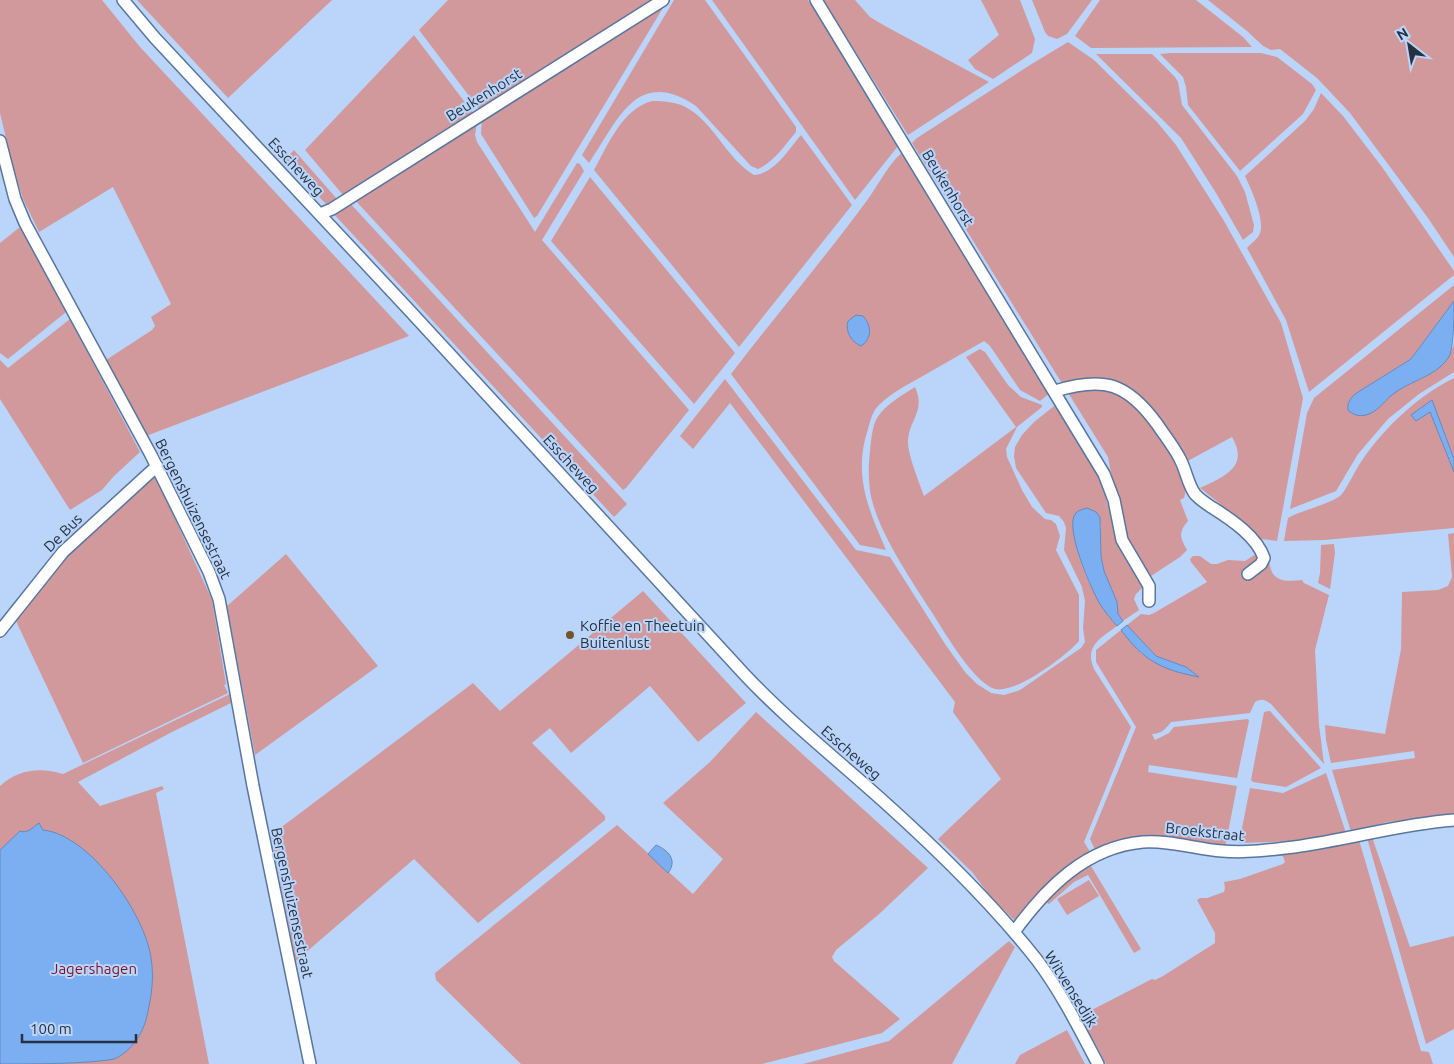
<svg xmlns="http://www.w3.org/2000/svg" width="1454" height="1064" font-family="Ubuntu,sans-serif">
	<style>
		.green { fill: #d1999b }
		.water { fill: #7caff2; stroke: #628abe }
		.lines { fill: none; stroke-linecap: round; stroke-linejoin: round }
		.minor-casing { stroke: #58769f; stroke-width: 14 }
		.minor { stroke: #fff; stroke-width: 11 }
		.poi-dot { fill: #715427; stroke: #bad5f9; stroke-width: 2 }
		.labels { text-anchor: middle; stroke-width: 4; stroke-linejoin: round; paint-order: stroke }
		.street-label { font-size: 15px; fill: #253244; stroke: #bad5f9 }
		.poi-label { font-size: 15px; fill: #253244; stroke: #bad5f9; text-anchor: start }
		.park-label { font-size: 15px; fill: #7f122a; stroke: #bad5f9 }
	</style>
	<rect width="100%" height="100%" fill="#bad5f9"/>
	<!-- green -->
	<path class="green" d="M0,0H102L140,47L409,336L146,436L106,360L152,330L155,326L151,317L171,304L113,187L39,232L23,199L13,167L0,113Z
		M137,0H332L228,98Z
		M448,0H654L479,109L419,30Z
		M674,0H705L796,127V132C785,145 774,162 758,169L751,166L696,106C636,66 618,121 589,163L582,155Z
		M712,0H808L896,140L898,146L855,200Z
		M823,0H855L870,17L885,26L989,82L908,135Z
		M981,0H1020L1035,39L1032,53L993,79L975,69L968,60L999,35Z
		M1032,0H1092L1067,34L1057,39L1048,36L1045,32Z
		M1100,0H1196L1243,37L1252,47L1091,48L1075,36Z
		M1208,0H1454V257L1428,218L1350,113L1317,78L1280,49L1271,50L1263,46L1247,31Z
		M666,3L537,216L534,218L481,134L482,118Z
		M414,35L473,113L343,195L305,150Z
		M1068,42L1094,60L1157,122L1176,145L1224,221L1281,323L1303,398L1277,541L1262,539L1247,531L1219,503L1200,488C1223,477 1250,467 1232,437L1184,463L1122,387L1063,385L912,143L917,138L1030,65Z
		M1171,53H1261L1277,57L1312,84L1316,90L1303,114L1240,171L1188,105L1186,87L1183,77L1160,54Z
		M1096,54H1152L1175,77L1178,82L1182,105L1237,176L1245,192L1254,225L1253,232L1243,240L1216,193L1181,138Z
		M1321,93L1343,116L1382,167L1454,271V275L1309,392L1286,320L1247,248C1251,243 1258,239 1260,233C1265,219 1251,189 1245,176L1305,121L1314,109Z
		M652,101C664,101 679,102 689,109C715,125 727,159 754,175C774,174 789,149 801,135L852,205L739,347L594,170C608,145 622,109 652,101Z
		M477,122L475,135L477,142L535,232L577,163L580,164L584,171L542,240L689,410L626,488L623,490L354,199Z
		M294,150L337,199L327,205L284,160Z
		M906,151L1051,392L1040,401L1020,390L990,346L984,341C963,353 942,365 921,377C907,385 891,393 879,405C873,410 870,421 868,429C853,475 868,508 886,550L860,545L731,374C776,315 824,259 868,199C876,189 894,154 906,151Z
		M590,177L735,353L694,404L551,241Z
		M349,202L627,504L614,517L332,212Z
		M20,227L66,312L8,359L0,353V243Z
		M1454,285V301L1411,359L1355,394L1378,408C1399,377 1440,385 1454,344V372L1419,394L1388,419L1358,454L1336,491L1290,509L1307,413L1314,398Z
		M70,319L140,452L114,476L102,490L70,510L0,399V360L8,368Z
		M980,349L985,352L1008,385L1021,397L1042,405V407L1017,427L1006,449L1007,457L1022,490L1032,507L1045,519L1051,520L1056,524L1060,536L1056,550L1079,595V641C1066,656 1016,694 995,689C974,683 945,633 933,614C913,583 883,539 873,504C868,488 868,468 870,451C871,441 872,427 877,418C886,404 901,396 915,387C926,411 909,420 908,440C907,453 919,482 924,496L1016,427L966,357Z
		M1454,378V459L1432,401L1411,415L1430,411L1451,463L1454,472V528L1324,540L1284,541L1288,518C1300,511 1333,503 1341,495C1347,489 1356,468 1363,459C1386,426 1418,396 1454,378Z
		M725,379L856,550L890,557L945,644L965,672L977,684L991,693L1004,695L1020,690L1081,648L1085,642L1083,628L1085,601L1082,587L1064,550L1066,528L1064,522L1059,516L1046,513L1016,468L1014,456L1015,447L1022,435L1034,422L1058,403L1097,467L1118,541L1143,587L1136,594L1134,599L1139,610L1123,621L1118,614L1117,602L1104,571L1101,556V523L1073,522C1074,556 1094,601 1117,626C1101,638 1084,646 1094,669L1131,727L1084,842L1092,855L1071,865L1057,874L1014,920L990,896L972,872L938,839L1001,779L953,712L955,702L730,403L693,449L680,436Z
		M1095,388C1101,389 1108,389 1114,391C1139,400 1161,436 1173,458C1179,467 1181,476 1187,486L1184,498L1180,500L1188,521C1178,533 1180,537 1187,550L1180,557L1148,578L1122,529L1108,457L1067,391Z
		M155,475L212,600L226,684L224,685L228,693L83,763L15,619L69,554Z
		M1454,533V815L1388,822L1351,832L1332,770L1415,758L1414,751L1331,763L1326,740L1325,725L1385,734L1401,649L1402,592L1438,590L1448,586L1452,577L1448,534Z
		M1334,544L1335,553L1330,589L1318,583L1320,573L1321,545Z
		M1259,552L1269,558C1270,581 1282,582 1302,580L1304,583L1329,595L1315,650L1319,725L1324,764L1271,704C1265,700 1262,698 1255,702L1250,713L1171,722C1166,729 1161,734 1152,734L1155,740L1169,733L1174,727L1248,719L1249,721L1237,778L1149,765L1148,772L1237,786L1225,848L1151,840L1096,852L1090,839L1136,727L1096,662V650L1121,630L1142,654L1198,676L1186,667L1156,656L1127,625L1141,614L1149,615L1154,613L1207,582L1191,562L1190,559L1193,556H1200L1211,564H1217L1228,560L1245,561Z
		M286,554L378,666L255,755L227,606Z
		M643,591L746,703L698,742L650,686L571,753L550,728L532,743L605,816V820L478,923L414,859L296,961L271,835L473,683L500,711Z
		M230,694L231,703L172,732L78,782L100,806L162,786L164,789L156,793L209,1064H0V786C18,769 41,767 63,774Z
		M1269,711H1270L1321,768L1286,787L1253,782L1251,780L1264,712Z
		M756,712L928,868L878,915L836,950L832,957L834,961L900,1019L882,1033L762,1064H521L436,980L435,973L617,825L693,894L723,859L663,803L710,762Z
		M1326,773L1346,833L1299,841L1239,843L1250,788L1283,793Z
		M1372,837L1410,947L1454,936V1029L1426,1044L1367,838Z
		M1359,840L1421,1051L1429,1052L1433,1064H1106L1080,1016L1152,979L1155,980L1163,976L1215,943V933L1197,900L1200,898H1207L1224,892L1225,888L1224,882L1240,879L1283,864L1285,862L1282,854L1338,846Z
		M1091,866L1141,949L1134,953L1088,875L1074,882L1049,904L1045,901L1077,873Z
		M1089,880L1099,896L1067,915L1057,899Z
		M1009,941L1015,947L952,1064H803L889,1041Z
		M1067,1030L1085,1064H1015L1020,1055Z"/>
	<!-- water -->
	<path class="water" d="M1454,301C1454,318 1454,340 1450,355C1438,376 1414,379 1396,392C1386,398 1380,410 1369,414C1361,417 1354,416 1348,410C1347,403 1350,399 1355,394L1411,359Z
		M856,315L863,316C872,326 872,339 861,346C851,342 845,331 848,321Z
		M1432,400L1454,459V472L1430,412L1416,421L1411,415Z
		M1087,508L1096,512L1100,517L1101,556L1104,571L1117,602L1118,614L1123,621L1117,626C1111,619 1105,612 1100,604C1092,591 1063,526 1076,513C1078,510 1084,509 1087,508Z
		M1127,625L1156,656L1186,667L1199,677C1162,670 1144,661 1121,630Z
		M39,823L43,830C90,835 145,914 151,958C154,976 152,993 148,1011C145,1030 133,1051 114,1059C88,1064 30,1064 0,1064V850L20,831C28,834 33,827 39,823Z
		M656,845C668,850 678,860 668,873L648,854Z"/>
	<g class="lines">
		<!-- minor casing -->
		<g class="minor-casing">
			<path id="minor" d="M123,0L155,38L410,311L745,675C780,712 818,744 856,777C918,831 986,895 1037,960C1061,992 1079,1028 1098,1064
				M816,0L1104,474L1114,500L1122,540L1149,586V601
				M0,141L15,199L25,223L151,455L209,572L219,599L253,786L310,1064
				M320,214L332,209L663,0
				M1055,391C1104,376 1127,383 1157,424C1165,436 1174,447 1180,459C1186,470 1188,485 1195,494C1200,500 1207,504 1213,508C1232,520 1257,537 1264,558L1261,564L1248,574
				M0,631L63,552L157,466
				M1014,932C1046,888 1086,847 1143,842C1169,840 1196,849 1222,851C1246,853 1270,850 1294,847C1348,840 1399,824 1454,820"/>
		</g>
		<!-- minor -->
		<use href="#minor" class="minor"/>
	</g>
	<!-- markers -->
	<circle class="poi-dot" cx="570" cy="635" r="5"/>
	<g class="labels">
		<!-- street labels -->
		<g class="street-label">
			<text transform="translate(484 95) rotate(-32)" y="5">Beukenhorst</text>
			<text transform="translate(296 167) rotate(47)" y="5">Esscheweg</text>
			<text transform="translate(948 188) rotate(59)" y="5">Beukenhorst</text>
			<text transform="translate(571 464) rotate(47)" y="5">Esscheweg</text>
			<text transform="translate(193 509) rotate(64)" y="5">Bergenshuizensestraat</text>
			<text transform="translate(63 533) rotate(-45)" y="5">De Bus</text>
			<text transform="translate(851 753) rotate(41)" y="5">Esscheweg</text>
			<text transform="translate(1205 832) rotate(6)" y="5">Broekstraat</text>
			<text transform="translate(292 903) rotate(78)" y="5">Bergenshuizensestraat</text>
			<text transform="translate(1071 989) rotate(58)" y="5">Witvensedijk</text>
		</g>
		<!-- poi labels -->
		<g class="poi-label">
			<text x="580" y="631">Koffie en Theetuin<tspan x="580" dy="17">Buitenlust</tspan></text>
		</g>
		<!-- park labels -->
		<g class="park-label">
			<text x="94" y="974">Jagershagen</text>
		</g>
	</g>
	<!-- north arrow -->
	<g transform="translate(1409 45) rotate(329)" stroke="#bad5f9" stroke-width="4" paint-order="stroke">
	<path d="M0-4L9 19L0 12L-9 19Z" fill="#253244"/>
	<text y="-8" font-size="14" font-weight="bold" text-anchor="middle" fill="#253244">N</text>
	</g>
	<!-- scale -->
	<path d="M22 1034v8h114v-8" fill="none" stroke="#253244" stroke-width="2.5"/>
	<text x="30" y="1034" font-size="15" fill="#253244" stroke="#bad5f9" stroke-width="4" paint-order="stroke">100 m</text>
</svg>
